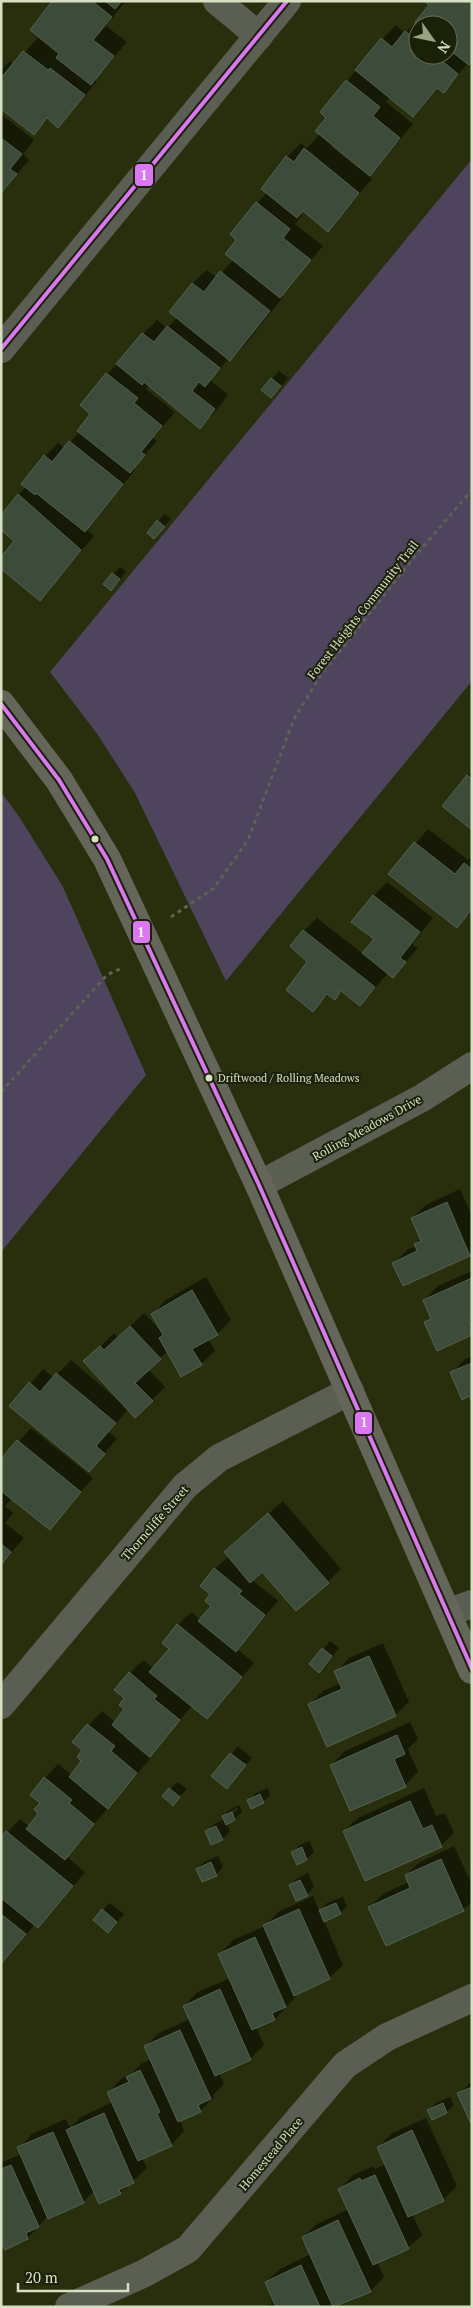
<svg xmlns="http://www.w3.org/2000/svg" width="473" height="2308" font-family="'PT Serif',serif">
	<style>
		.green { fill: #4e445e }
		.shadow { fill: #0007; fill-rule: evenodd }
		.building { fill: #3d4c3a; stroke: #526351 }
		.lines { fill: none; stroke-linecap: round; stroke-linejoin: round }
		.path { stroke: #5e6153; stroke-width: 3; stroke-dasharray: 4 4; stroke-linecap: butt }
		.street { stroke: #5b5e52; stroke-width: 28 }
		.secondary { stroke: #636659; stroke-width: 28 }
		.bus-1-casing { stroke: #1b2109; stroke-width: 8 }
		.bus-1 { stroke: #dc76f4; stroke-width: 4 }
		.bus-dot { fill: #d7e0c2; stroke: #1b2109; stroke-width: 2 }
		.labels { text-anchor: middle; stroke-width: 4; stroke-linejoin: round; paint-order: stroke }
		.bus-label { font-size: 11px; fill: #d7e0c2; stroke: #1b2109; text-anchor: start }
		.street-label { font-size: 12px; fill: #d7e0c2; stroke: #1b2109 }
		.line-badge { stroke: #1b2109; stroke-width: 2 }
		.badge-label { font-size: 14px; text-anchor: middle; font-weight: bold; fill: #fff }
	</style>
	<rect width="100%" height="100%" fill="#292f0d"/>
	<!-- green -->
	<path class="green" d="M472,159V681L226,981L135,793L98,735L50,672Z
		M1,792L20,818L63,887L146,1075L1,1252Z"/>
	<!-- shadow -->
	<path class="shadow" d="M54,1H122L124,3L106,26L127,42L95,79L97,81L71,113L58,126L49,118L34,133L1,107V70L10,61L14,64L38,38L59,55L61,53Z
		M472,1L468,63L444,91L439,87L413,116L390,97L386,102L413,124L383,160L370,174L333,145L332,147L372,179L328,230L304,210L300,213L302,215L295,224L323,246L281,296L283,297L244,346L230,360L229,358L210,380L228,395L213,414L199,427L150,385L146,389L175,412L153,438L157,441L133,468L135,470L86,529L94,536L40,599L16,541L18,495L26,487L45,456L58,443L65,448L80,431L92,413L107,374L121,361L143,334L157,320L167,328L178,317L171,311L193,283L207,270L217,278L234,259L238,239L231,234L267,192L262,189L287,157L301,143L307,148L320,134L347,81L382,39L396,25L405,33L420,19ZM418,25H448V55H418Z
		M1,114L34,140L23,154L29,160L1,193Z
		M279,371L288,378L271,397L263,390Z
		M165,514L171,519L161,530L158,521Z
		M120,567L126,571L118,582L113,574Z
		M472,771V828L468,776Z
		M428,829L468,860L472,857V911L457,927L390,874Z
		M387,882L433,918L412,944L418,948L393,976L389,972L360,1005L343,991L335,999L329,994L313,1010L309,962L304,931L317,918L363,954L375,939L373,896Z
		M460,1189L472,1216V1252L469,1255L394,1263L407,1250L416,1246L415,1244L421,1238L412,1218L426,1205Z
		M472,1271V1334L426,1322L432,1316L424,1300L438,1286Z
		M206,1277L231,1320L217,1334L208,1339L215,1351L201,1364L168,1351L148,1369L165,1387L152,1400L129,1408L109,1432L117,1439L89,1470L11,1406L43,1369L54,1378L71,1360L121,1403L99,1348L114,1333L118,1338L144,1313L161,1331L153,1314L166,1300Z
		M472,1356V1399L452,1373L465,1359Z
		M31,1428L93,1478L49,1528L12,1498L5,1506L13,1513L5,1523L24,1538L1,1564V1461Z
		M283,1501L341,1569L328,1582L262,1571L252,1580L278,1601L237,1649L254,1663L207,1718L192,1706L150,1755L126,1735L124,1737L150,1759L108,1807L84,1787L82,1789L107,1809L66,1856L85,1872L51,1913L38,1927L35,1924L1,1965V1839L20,1819L30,1827L40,1813L45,1778L58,1764L72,1775L83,1761L84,1750L74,1742L102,1711L116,1723L126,1709L130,1673L143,1660L154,1669L171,1649L178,1625L191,1612L201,1620L213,1605L211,1594L215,1569L229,1556L239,1539Z
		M330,1641L339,1648L326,1664L323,1649Z
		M383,1643L409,1702L395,1715L310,1704L323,1691L341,1683L336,1672L349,1658Z
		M410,1722L418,1739L408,1749L418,1772L405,1785L331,1765L345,1751Z
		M238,1746L252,1758L227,1787L213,1776Z
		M177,1782L187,1789L173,1804L170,1789Z
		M268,1788L270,1795L263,1802L249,1800L256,1793Z
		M424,1788L436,1816L445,1813L454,1833L441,1846L344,1831L358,1818Z
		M239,1805L242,1812L235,1819L226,1823L230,1831L223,1839L212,1843L207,1831L214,1824L225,1819L223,1816L231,1809ZM237,1808L238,1810L230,1814V1811Z
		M309,1841L314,1852L307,1859L293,1852L300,1845Z
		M454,1846L472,1885V1902L463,1910L370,1907L383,1894L409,1882L406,1875L420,1862Z
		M218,1856L223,1867L216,1875L197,1869L204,1862Z
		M308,1873L314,1887L307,1895L290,1885L298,1878Z
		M313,1896L319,1911L327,1903L343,1897L347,1906L340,1913L324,1921L343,1965L329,1978L299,1993L275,2019L256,2027L264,2045L250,2059L219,2073L224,2084L213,2095L214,2097L200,2111L180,2120L184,2131L171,2145L142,2158L147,2168L120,2193L94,2191L83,2202L48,2216L28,2238L5,2248L1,2239V2163L21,2154L19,2148L32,2134L66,2119L70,2128L81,2117L113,2102L109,2092L122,2078L130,2075L141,2064L151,2059L146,2046L159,2033L190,2019L184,2006L198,1992L230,1978L220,1954L233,1940L265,1926L278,1912Z
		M110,1903L124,1914L115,1924L103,1910Z
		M472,2081V2123L459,2094Z
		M450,2097L454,2105L447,2112L429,2111L436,2103Z
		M426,2118L457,2186L443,2200L412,2214L422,2235L408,2248L377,2262L384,2277L370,2291L338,2305L339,2307H264L275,2302L266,2282L280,2269L311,2254L303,2237L317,2224L349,2209L340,2189L353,2175L374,2166L375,2169L386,2164L378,2147L392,2133Z"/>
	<!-- building -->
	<path class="building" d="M52,1H92L112,17L93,40L114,56L91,85L56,58L59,53L30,30Z
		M105,1H122L115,9Z
		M424,1H472V61L469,65L448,49V25H419L415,22L429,5Z
		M405,31L418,41V55H435L458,74L444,93L437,88L413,117L355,70L381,38L392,47Z
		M23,51L48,70L50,68L85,95L58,128L47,118L34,135L1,109V78Z
		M346,80L380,107L373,116L400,138L370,176L315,131L326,118L320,112Z
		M1,138L22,154L10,169L17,174L1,193Z
		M304,148L359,193L328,232L303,211L297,218L261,189L286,156L294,162Z
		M256,202L290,229L283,238L311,260L280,298L225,254L236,240L230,234Z
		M220,271L270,311L230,361L169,312L192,283L204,292Z
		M167,326L220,368L205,387L199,382L192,391L215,409L200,429L144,382L142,385L116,364L142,333L154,342Z
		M106,373L138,398L134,403L162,426L141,452L145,455L130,473L77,431L90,414L80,405Z
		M271,378L281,386L271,398L261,390Z
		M69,441L123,484L85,532L36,493L35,495L21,484L44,455L52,462Z
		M18,494L81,550L40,601L1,569V557L14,541L1,530V515Z
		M157,520L165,527L154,539L147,533Z
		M112,573L120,579L111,591L103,584Z
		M467,775L472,779V830L442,806Z
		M414,842L455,874L464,863L472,869V909L457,928L388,874Z
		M373,895L420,932L400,958L406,962L393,978L362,953L374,939L351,922Z
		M303,930L375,987L360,1006L341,991L335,1000L327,994L313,1012L286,990L307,962L290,946Z
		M447,1202L470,1256L403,1286L392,1263L417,1251L414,1244L421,1241L411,1218Z
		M472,1278V1319L469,1320L472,1327V1335L437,1351L424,1322L431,1319L423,1300Z
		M192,1290L218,1335L192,1349L202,1365L181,1377L159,1338L163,1335L151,1314Z
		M130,1326L161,1359L135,1383L153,1401L135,1418L83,1361L100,1346L104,1350Z
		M472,1363V1402L469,1396L462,1400L450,1372Z
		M56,1373L116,1423L96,1446L105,1454L89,1472L9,1406L29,1382L40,1392Z
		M17,1440L81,1492L50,1530L1,1491V1459Z
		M268,1513L329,1583L296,1611L262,1572L250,1583L224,1552Z
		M1,1544L11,1552L1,1565Z
		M214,1568L242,1591L239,1594L265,1615L236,1652L198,1621L211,1606L205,1601L210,1594L200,1586Z
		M177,1624L242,1677L207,1719L149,1672L169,1649L162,1643Z
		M322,1648L332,1656L319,1673L309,1664Z
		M369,1656L396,1716L327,1747L308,1704L342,1689L334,1671Z
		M129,1672L157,1696L154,1699L180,1720L150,1757L112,1725L124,1709L119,1705L124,1698L114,1690Z
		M87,1724L115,1746L111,1751L137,1773L108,1809L69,1777L81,1761L77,1757L82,1750L72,1742Z
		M397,1735L405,1754L394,1759L406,1787L350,1811L330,1765Z
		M230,1753L246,1765L227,1789L211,1776Z
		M44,1777L72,1800L69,1803L94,1824L65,1860L26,1829L38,1814L34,1809L40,1803L30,1795Z
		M169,1788L180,1797L173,1806L162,1796Z
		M260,1794L264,1803L251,1809L247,1800Z
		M410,1801L423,1829L432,1825L442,1847L365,1881L343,1831Z
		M232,1812L235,1820L226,1825L222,1816Z
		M216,1826L223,1840L211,1845L205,1831Z
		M6,1831L73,1886L38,1928L1,1898V1837Z
		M302,1847L307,1860L297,1865L291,1852Z
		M441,1859L464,1911L386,1946L368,1907L410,1888L405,1875Z
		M211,1862L217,1876L202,1882L196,1869Z
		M300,1880L308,1896L296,1901L289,1885Z
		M336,1903L341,1914L324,1922L319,1910Z
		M102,1909L117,1922L108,1933L93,1920Z
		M299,1909L330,1979L294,1996L263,1925Z
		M1,1914L26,1934L1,1964Z
		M255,1937L286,2007L272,2013L275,2020L252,2030L218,1954Z
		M220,1989L251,2060L215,2076L183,2006Z
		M180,2030L211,2099L198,2105L201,2112L178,2122L144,2046Z
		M140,2070L160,2112L157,2114L172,2146L138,2161L107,2092L129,2082L126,2077Z
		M472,2087V2126L457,2093Z
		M443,2103L447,2113L432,2120L427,2110Z
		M104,2113L134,2183L119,2190L121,2194L99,2204L66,2130Z
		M412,2130L444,2201L408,2217L377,2147Z
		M53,2132L84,2203L48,2219L17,2147Z
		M11,2165L39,2227L26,2233L28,2239L5,2250L1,2242V2169Z
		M375,2175L409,2249L373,2265L338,2189L360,2178L361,2181Z
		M338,2220L371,2292L333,2307L302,2237Z
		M301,2265L320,2307H276L265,2282Z"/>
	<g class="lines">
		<!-- path -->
		<path class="path" d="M171,917L214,888L248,840L294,719L321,675L415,556L472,490
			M1,1092L107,975L122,968"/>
		<!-- street -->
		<path class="street" d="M217,1L259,36
			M1,349L287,1
			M259,1185L422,1098L472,1066
			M447,1613L472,1604
			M1,1705L185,1486L219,1458L350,1391
			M69,2307L143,2274L188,2249L345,2065L387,2037L472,1998"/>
		<!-- secondary -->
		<path class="secondary" d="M1,704L59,780L107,859L259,1185L472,1670"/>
		<!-- bus-1 casing -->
		<g class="bus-1-casing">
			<path id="bus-1" d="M1,349L287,1
				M1,704L59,780L107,859L259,1185L472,1669"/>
		</g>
		<!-- bus-1 -->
		<use href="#bus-1" class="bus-1"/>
	</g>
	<!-- markers -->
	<g class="bus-dot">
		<circle cx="95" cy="839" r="4.5"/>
		<circle cx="209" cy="1078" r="4.5"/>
	</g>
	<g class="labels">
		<!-- bus labels -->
		<g class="bus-label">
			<text x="218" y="1082">Driftwood / Rolling Meadows</text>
		</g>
		<!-- street labels -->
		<g class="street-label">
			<text transform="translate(363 610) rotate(-52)" y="4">Forest Heights Community Trail</text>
			<text transform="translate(367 1128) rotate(-29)" y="4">Rolling Meadows Drive</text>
			<text transform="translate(155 1523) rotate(-49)" y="4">Thorncliffe Street</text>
			<text transform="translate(271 2154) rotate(-50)" y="4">Homestead Place</text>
		</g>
	</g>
	<g class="line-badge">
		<rect x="134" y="163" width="20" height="24" rx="5" fill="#dc76f4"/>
		<rect x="132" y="920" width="19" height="24" rx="5" fill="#dc76f4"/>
		<rect x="354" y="1411" width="19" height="24" rx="5" fill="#dc76f4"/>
	</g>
	<g class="badge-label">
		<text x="144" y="180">1</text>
		<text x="141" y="937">1</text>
		<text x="364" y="1427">1</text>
	</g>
	<!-- border -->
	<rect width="473" height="2308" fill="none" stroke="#d7e0c2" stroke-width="5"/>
	<!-- north arrow -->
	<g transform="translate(433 40) rotate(123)"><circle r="24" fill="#1b2109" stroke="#666d53"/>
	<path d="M0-4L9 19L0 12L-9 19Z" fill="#9aa283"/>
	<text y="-8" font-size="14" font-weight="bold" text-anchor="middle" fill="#d7e0c2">N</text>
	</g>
	<!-- scale -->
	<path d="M18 2283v8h110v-8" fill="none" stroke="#d7e0c2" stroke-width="2.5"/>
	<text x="25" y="2283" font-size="15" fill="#d7e0c2" stroke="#1b2109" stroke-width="4" paint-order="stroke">20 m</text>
</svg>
